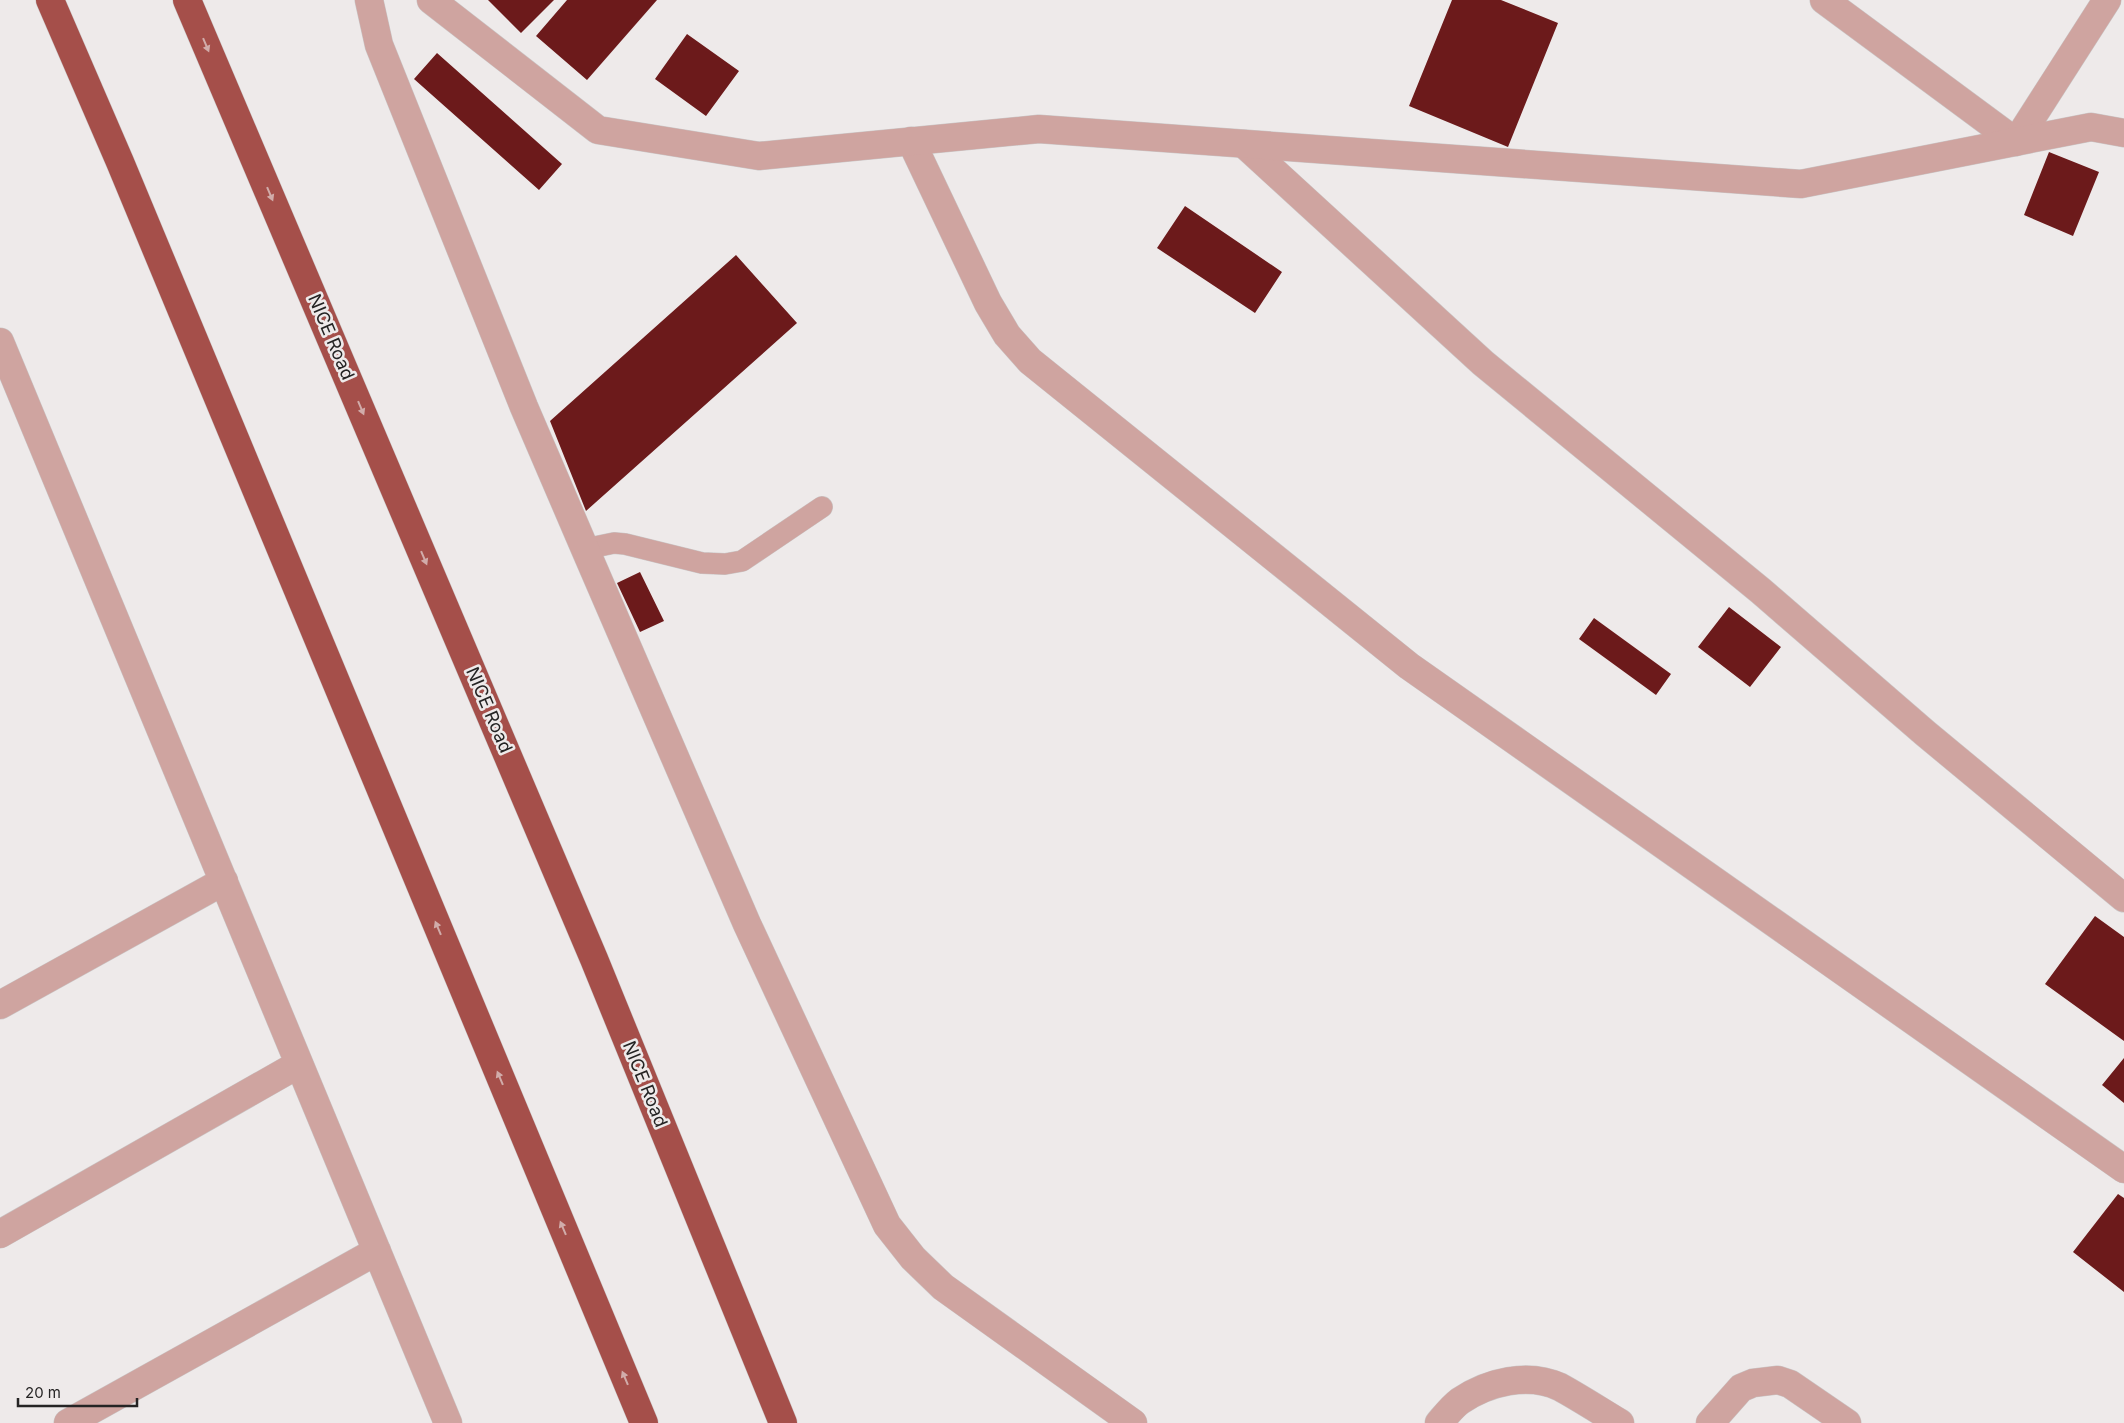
<svg xmlns="http://www.w3.org/2000/svg" width="2124" height="1423" font-family="Inter,sans-serif">
	<style>
		.building { fill: #6c1a1b }
		.lines { fill: none; stroke-linecap: round; stroke-linejoin: round }
		.service-casing { stroke: #cac6c6; stroke-width: 22 }
		.minor-casing { stroke: #cac6c6; stroke-width: 29 }
		.tertiary-casing { stroke: #cac6c6; stroke-width: 29 }
		.motorway-casing { stroke: #cac6c6; stroke-width: 29 }
		.service { stroke: #cfa4a0; stroke-width: 21 }
		.minor { stroke: #cfa4a0; stroke-width: 28 }
		.tertiary { stroke: #cfa4a0; stroke-width: 28 }
		.motorway { stroke: #a54f4a; stroke-width: 28 }
		.oneway { fill: #d1acaa }
		.labels { text-anchor: middle; stroke-width: 5; stroke-linejoin: round; paint-order: stroke }
		.street-label { font-size: 18px; fill: #252424; stroke: #eeeaea }
	</style>
	<rect width="100%" height="100%" fill="#eeeaea"/>
	<!-- building -->
	<path class="building" d="M488,0H554L521,33Z
		M567,0H657L587,80L536,36Z
		M1452,0H1501L1558,23L1508,147L1409,106Z
		M687,34L739,71L706,116L655,79Z
		M437,53L562,164L539,190L414,79Z
		M2049,152L2099,172L2073,236L2024,215Z
		M1185,206L1282,272L1255,313L1157,248Z
		M736,255L797,323L586,511L550,421Z
		M640,572L664,621L640,632L617,583Z
		M1729,607L1781,647L1750,687L1698,647Z
		M1594,618L1671,674L1656,695L1579,639Z
		M2095,916L2124,937V1041L2045,984Z
		M2124,1058V1103L2102,1085Z
		M2118,1194L2124,1198V1292L2073,1252Z"/>
	<g class="lines">
		<!-- service casing -->
		<g class="service-casing">
			<path id="service" d="M585,549L614,543L625,544L702,563L725,564L742,561L822,507"/>
		</g>
		<!-- minor casing -->
		<g class="minor-casing">
			<path id="minor" d="M369,0L379,45L524,407L585,549L747,924L887,1225L913,1258L943,1287L1133,1423
				M1824,0L2016,142L2107,0
				M911,141L988,303L1007,335L1030,361L1409,666L2124,1169
				M1244,144L1483,363L1761,591L1925,733L2124,898
				M0,342L448,1423
				M0,1005L224,881
				M0,1234L299,1064
				M68,1423L377,1251
				M1439,1423C1445,1416 1452,1407 1460,1401C1488,1382 1528,1372 1560,1387C1580,1398 1600,1411 1620,1423
				M1710,1423L1741,1388L1753,1383L1778,1380L1790,1384L1847,1423"/>
		</g>
		<!-- tertiary casing -->
		<g class="tertiary-casing">
			<path id="tertiary" d="M431,0L598,130L759,156L1039,129L1801,184L2091,127L2124,133"/>
		</g>
		<!-- motorway casing -->
		<g class="motorway-casing">
			<path id="motorway" d="M50,0L120,162L644,1423
				M187,0L594,959L783,1423"/>
		</g>
		<!-- service -->
		<use href="#service" class="service"/>
		<!-- minor -->
		<use href="#minor" class="minor"/>
		<!-- tertiary -->
		<use href="#tertiary" class="tertiary"/>
		<!-- motorway -->
		<use href="#motorway" class="motorway"/>
	</g>
	<!-- one-way arrows -->
	<defs><path id="oneway-solid" d="M-6-.8H1V-3.2L6.5 0L1 3.2V.8H-6Z" transform="scale(1.25)"/></defs>
	<g class="oneway">
		<use href="#oneway-solid" transform="translate(206 45) rotate(67)"/>
		<use href="#oneway-solid" transform="translate(270 194) rotate(67)"/>
		<use href="#oneway-solid" transform="translate(361 408) rotate(67)"/>
		<use href="#oneway-solid" transform="translate(424 558) rotate(67)"/>
		<use href="#oneway-solid" transform="translate(438 928) rotate(-113)"/>
		<use href="#oneway-solid" transform="translate(500 1078) rotate(-113)"/>
		<use href="#oneway-solid" transform="translate(563 1228) rotate(-113)"/>
		<use href="#oneway-solid" transform="translate(625 1378) rotate(-113)"/>
	</g>
	<g class="labels">
		<!-- street labels -->
		<g class="street-label">
			<text transform="translate(331 337) rotate(67)" y="6">NICE Road</text>
			<text transform="translate(489 710) rotate(67)" y="6">NICE Road</text>
			<text transform="translate(645 1084) rotate(68)" y="6">NICE Road</text>
		</g>
	</g>
	<!-- scale -->
	<path d="M18 1398v8h119v-8" fill="none" stroke="#252424" stroke-width="2.5"/>
	<text x="25" y="1398" font-size="15" fill="#252424" stroke="#eeeaea" stroke-width="4" paint-order="stroke">20 m</text>
</svg>
